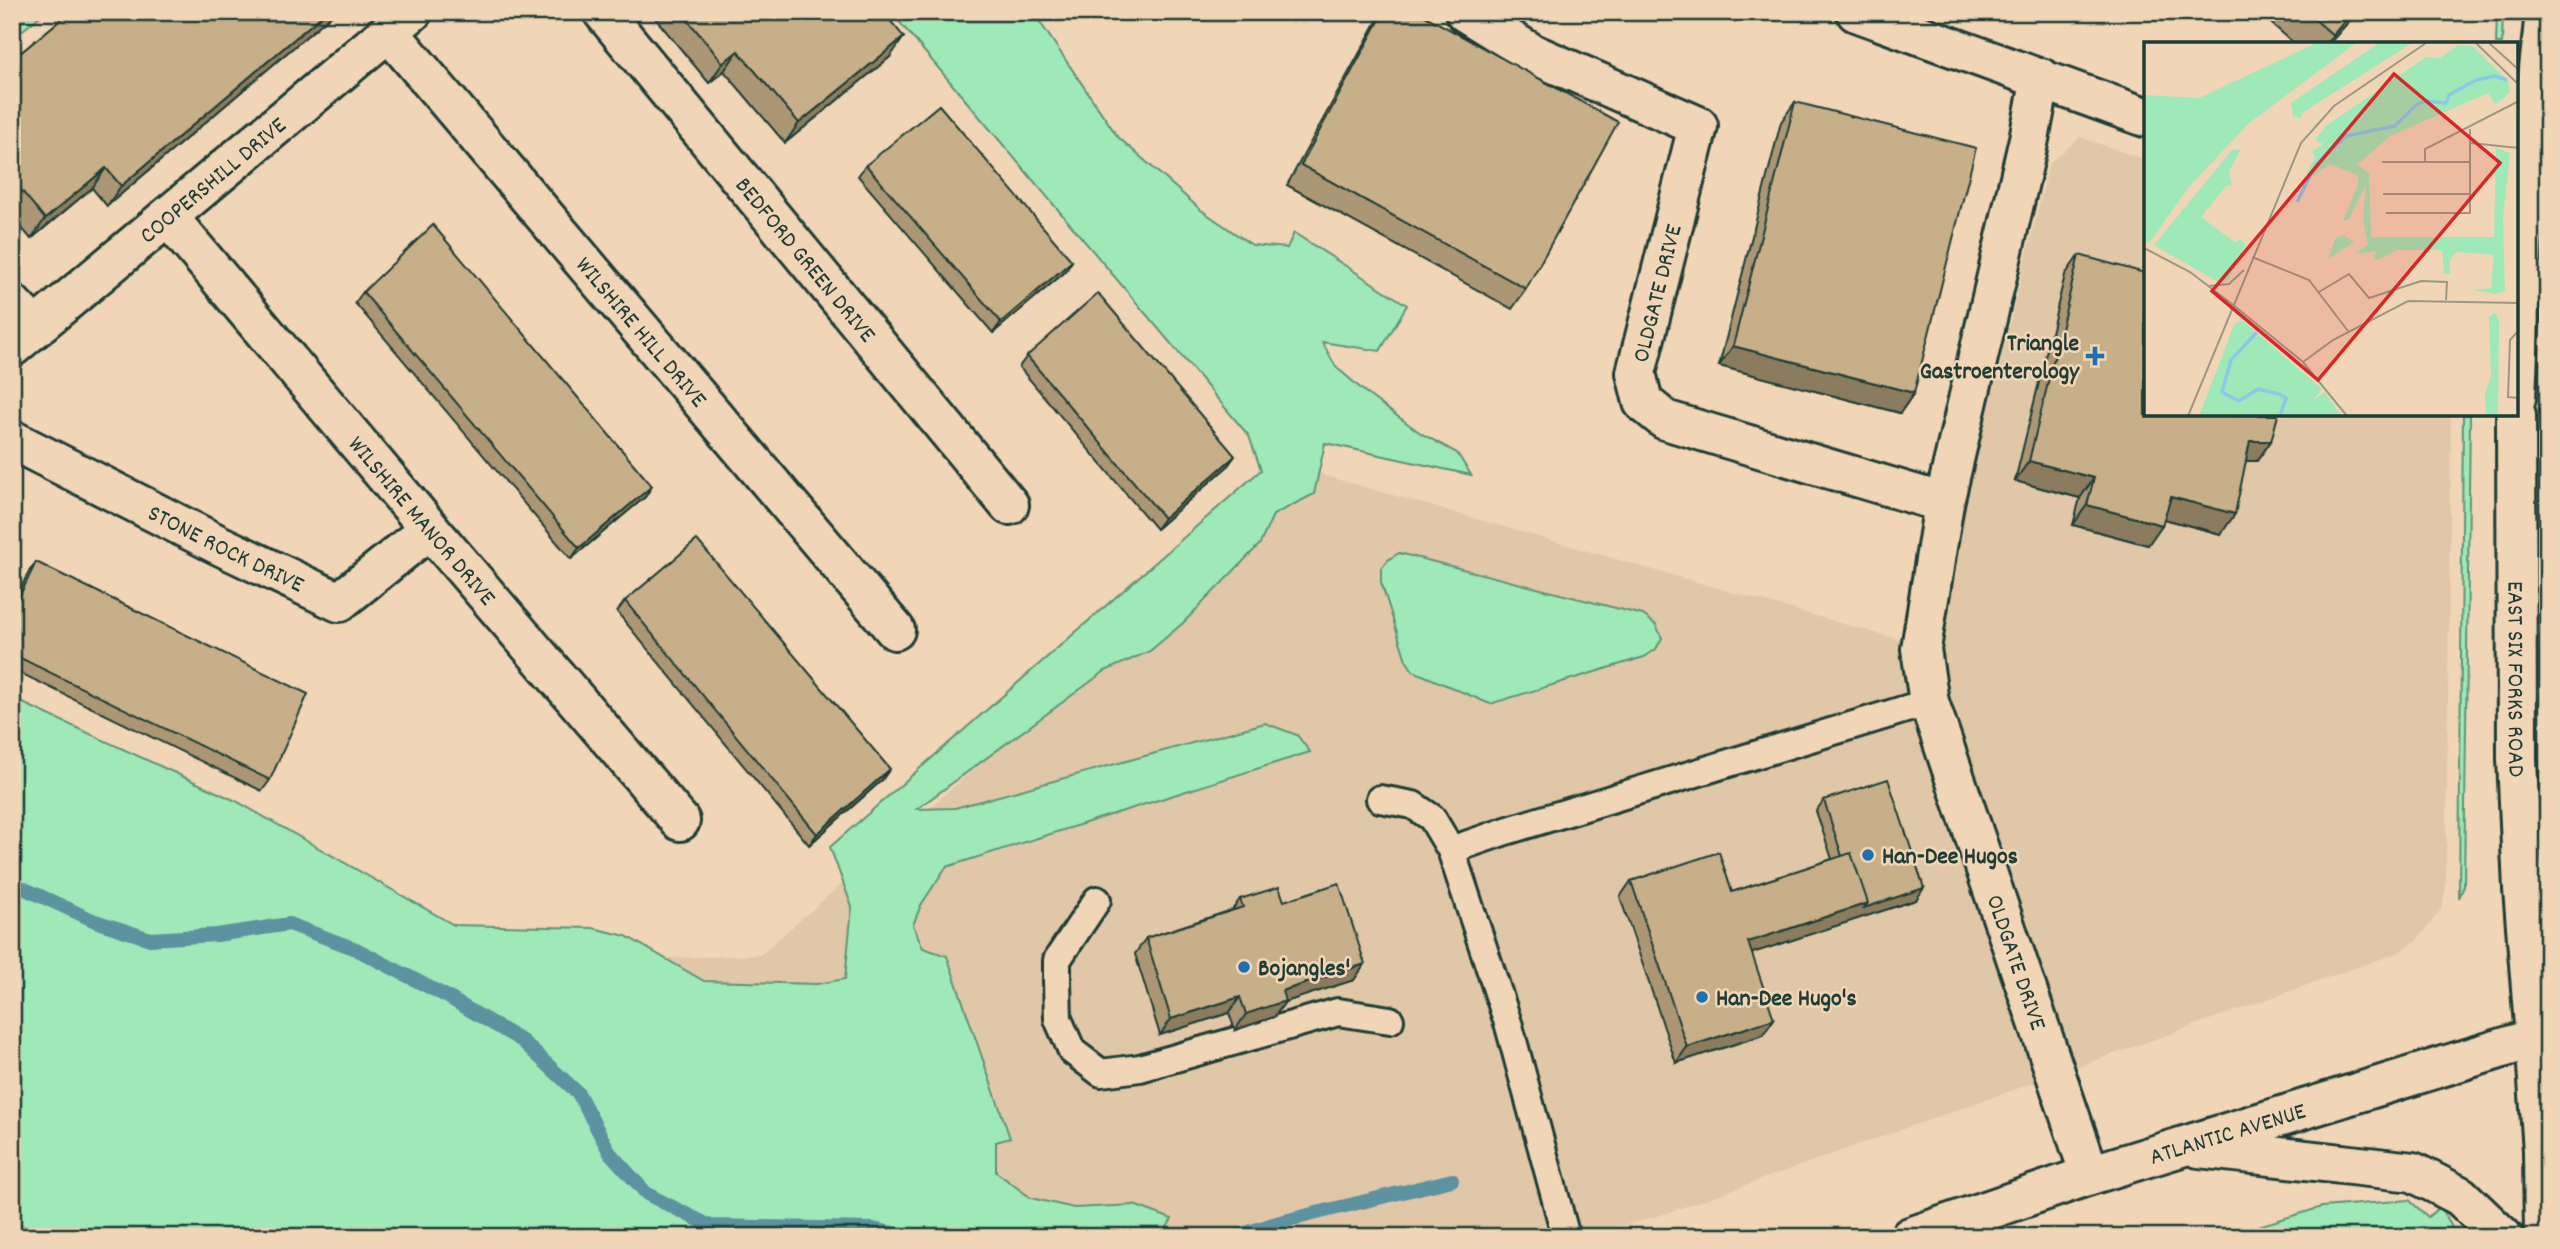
<svg xmlns="http://www.w3.org/2000/svg" width="2560" height="1249" font-family="Dekko,sans-serif">
	<style>
		.built { fill: #e0c7a7 }
		.green { fill: #9fe9b8; stroke: #5f9376; stroke-width: 2 }
		.lines { fill: none; stroke-linecap: round; stroke-linejoin: round }
		.stream { stroke: #5d92a1; stroke-width: 14 }
		.lane-casing { stroke: #1f3d34; stroke-width: 32 }
		.street-casing { stroke: #1f3d34; stroke-width: 44 }
		.secondary-casing { stroke: #1f3d34; stroke-width: 44 }
		.lane { stroke: #f0d5b7; stroke-width: 26 }
		.street { stroke: #f0d5b7; stroke-width: 38 }
		.secondary { stroke: #f0d5b7; stroke-width: 38 }
		.wall { fill: #ab9776; stroke: #1f3d34; stroke-width: 2 }
		.shaded-wall { fill: #8b7b60; stroke: #1f3d34; stroke-width: 2 }
		.building { fill: #c7b089; stroke: #1f3d34; stroke-width: 2 }
		.poi-dot { fill: #1f6fb2; stroke: #f0d5b7; stroke-width: 2.5 }
		.labels { text-anchor: middle; stroke-width: 5; stroke-linejoin: round; paint-order: stroke }
		.street-label { font-size: 24px; fill: #1f3d34; stroke: #f0d5b7 }
		.poi-label { font-size: 24px; font-weight: bold; fill: #1f3d34; stroke: #f0d5b7; text-anchor: start }
		.inset-river { fill: none; stroke: #87cbe9; stroke-width: 3.5 }
		.inset-road { fill: none; stroke: #9c9883; stroke-width: 2 }
		.view { fill: #d62828; fill-opacity: 0.15; stroke: #d62828; stroke-width: 3.5 }
		.inset-edge { fill: none; stroke: #1f3d34; stroke-width: 3.5 }
	</style>
	<rect width="100%" height="100%" fill="#f0d5b7"/>
	<filter id="ink" filterUnits="userSpaceOnUse"><feTurbulence type="fractalNoise" baseFrequency=".0143" numOctaves="2"/><feDisplacementMap in="SourceGraphic" scale="14" xChannelSelector="R" yChannelSelector="G"/><feConvolveMatrix kernelMatrix="1 2 1 2 8 2 1 2 1" color-interpolation-filters="sRGB"/></filter>
	<g filter="url(#ink)">
		<!-- built -->
		<path class="built" d="M2080,137L2145,160V415H2451L2446,885L2442,908L2417,940L2397,953L1664,1214L1586,1237H430L405,967L760,955L1315,473L1896,639L1935,628L2049,164Z"/>
		<!-- green -->
		<path class="green" d="M12,12H45L12,39Z
			M891,12H1033L1118,137L1201,210L1252,245L1287,248L1294,233L1407,305L1380,351L1322,342L1336,367L1371,397L1422,434L1457,453L1471,475L1325,443L1314,494L1273,515L1260,544L1183,623L1150,651L1105,671L917,809L955,808L1265,723L1297,735L1310,752L946,867L921,905L913,925L923,948L947,956L1010,1138L996,1142V1172L1031,1198L1074,1208L1134,1205L1172,1219L1161,1237H59L12,1223V698L236,801L454,925L593,928L626,936L704,981L817,984L845,979L852,907L830,847L1261,470L1249,436Z
			M2497,12H2503L2502,44H2496Z
			M2463,415H2470L2464,886L2459,898Z
			M1399,553L1643,615L1656,625L1662,638L1656,649L1644,657L1490,704L1413,671L1406,660L1381,582V569L1388,560Z
			M2409,1200L2428,1217L2441,1206L2457,1237H2222L2322,1207Z"/>
		<g class="lines">
			<!-- stream -->
			<path class="stream" d="M12,883L95,921L150,939L217,935L289,924L356,949L446,996L522,1041L578,1093L610,1153L647,1194L710,1226L873,1229L914,1237
				M1233,1237L1280,1222L1452,1180"/>
			<!-- lane casing -->
			<g class="lane-casing">
				<path id="lane" d="M1380,799L1413,805L1432,818L1451,850L1509,1026L1566,1237
					M1451,850L1506,831L1929,702
					M1097,900L1057,960V981L1058,1019L1072,1051L1101,1073L1140,1068L1338,1012L1390,1020"/>
			</g>
			<!-- street casing -->
			<g class="street-casing">
				<g id="street">
					<path id="s1" d="M603,12L1009,505"/>
					<path d="M1465,12L1533,54L1698,126L1636,373L1643,402L1665,420L1944,503"/>
					<path d="M1856,12L2145,117"/>
					<path id="s2" d="M389,32L895,630"/>
					<path id="s3" d="M2041,78L2029,139L1944,503L1921,649L1929,702L2090,1175"/>
					<path id="s4" d="M168,217L430,529L680,821"/>
					<path d="M12,304L35,328"/>
					<path id="s5" d="M12,347L412,12"/>
					<path d="M2516,398L2524,211L2545,12"/>
					<path id="s6" d="M2516,415L2517,759L2523,889L2535,1038"/>
					<path id="s7" d="M12,440L219,545L339,602L430,529"/>
				</g>
			</g>
			<!-- secondary casing -->
			<g class="secondary-casing">
				<g id="secondary">
					<path d="M2535,1038L2543,1151L2544,1237"/>
					<path d="M2199,1148L2413,1172L2460,1196L2503,1237"/>
					<path id="s8" d="M1910,1237L2090,1175L2548,1034"/>
				</g>
			</g>
			<!-- lane -->
			<use href="#lane" class="lane"/>
			<!-- street -->
			<use href="#street" class="street"/>
			<!-- secondary -->
			<use href="#secondary" class="secondary"/>
		</g>
		<!-- wall -->
		<path class="wall" d="M70,12H335L107,206L92,188L31,239L12,216V60Z
			M650,12H883L890,57L785,143L724,71L709,83Z
			M1382,12H1418L1526,289L1512,309L1287,185Z
			M2258,12H2357L2329,44H2295Z
			M1795,102L1914,393L1900,413L1719,366L1781,122Z
			M866,165L1072,261L1065,272L993,333L858,176Z
			M2079,255L2271,441L2257,461H2246L2221,534L2164,519L2148,545L2073,525L2080,498L2015,481L2065,275Z
			M363,292L652,486L645,497L571,559L355,303Z
			M1027,356L1227,467L1156,529L1019,367Z
			M36,562L270,780L262,791L12,669V607L28,573Z
			M625,601L882,780L809,845L617,612Z
			M1824,800L1916,900L1752,953L1763,1035L1676,1063L1620,897L1631,881L1732,892L1832,859L1816,811Z
			M1240,899L1284,901L1365,964L1354,980L1285,1002L1274,1017L1235,1030L1229,1013L1160,1035L1135,954L1146,938L1232,910Z"/>
		<!-- shaded-wall -->
		<path class="shaded-wall" d="M326,12H335L107,206L121,186Z
			M2352,12H2357L2329,44H2326Z
			M904,37L890,57L785,143L799,123Z
			M738,51L724,71L709,83L723,63Z
			M106,168L92,188L31,239L45,219Z
			M1072,261L1065,272L993,333L1001,322Z
			M1733,346L1914,393L1900,413L1719,366Z
			M2250,441H2271L2257,461H2236Z
			M1235,456L1227,467L1156,529L1164,518Z
			M2029,461L2094,478L2080,498L2015,481Z
			M652,486L645,497L571,559L579,548Z
			M2171,497L2235,514L2221,534L2157,517Z
			M2087,505L2162,525L2148,545L2073,525Z
			M890,769L882,780L809,845L817,834Z
			M1924,888L1916,900L1737,958L1748,942L1868,903Z
			M1365,964L1354,980L1285,1002L1274,1017L1235,1030L1246,1014L1282,991Z
			M1240,997L1229,1013L1160,1035L1171,1019Z
			M1774,1019L1763,1035L1676,1063L1687,1047Z"/>
		<!-- building -->
		<path class="building" d="M70,12H326L121,186L106,168L45,219L12,179V60Z
			M681,12H883L904,37L799,123L738,51L723,63Z
			M1384,12H1418L1618,122L1526,289L1301,165Z
			M2306,12H2352L2333,35Z
			M1795,102L1976,148L1914,393L1733,346Z
			M939,105L1072,261L1001,322L866,165Z
			M433,225L652,486L579,548L363,292Z
			M2079,255L2145,273V415H2278L2271,441H2250L2235,514L2171,497L2162,525L2087,505L2094,478L2029,461Z
			M1098,293L1235,456L1164,518L1027,356Z
			M697,540L890,769L817,834L625,601Z
			M36,562L308,694L270,780L12,654V612Z
			M1888,779L1924,888L1864,908L1868,903L1851,853L1842,856L1824,800Z
			M1719,852L1732,892L1851,853L1868,903L1748,942L1774,1019L1687,1047L1631,881Z
			M1339,883L1365,964L1282,991L1285,1001L1246,1014L1240,997L1171,1019L1146,938L1243,907L1240,899L1279,887L1284,901Z"/>
	</g>
	<!-- markers -->
	<g class="poi-dot">
		<path d="M2091.5 345.5h7v7h7v7h-7v7h-7v-7h-7v-7h7z"/>
		<circle cx="1868" cy="855" r="7"/>
		<circle cx="1244" cy="967" r="7"/>
		<circle cx="1702" cy="997" r="7"/>
	</g>
	<g class="labels">
		<!-- street labels -->
		<g class="street-label">
			<text dy="8" stroke="none"><textPath href="#s5" startOffset="261">COOPERSHILL DRIVE</textPath></text>
			<text dy="8" stroke="none"><textPath href="#s1" startOffset="320">BEDFORD GREEN DRIVE</textPath></text>
			<text transform="translate(1656 293) rotate(-76)" y="8">OLDGATE DRIVE</text>
			<text dy="8" stroke="none"><textPath href="#s2" startOffset="392">WILSHIRE HILL DRIVE</textPath></text>
			<text dy="8" stroke="none"><textPath href="#s4" startOffset="396">WILSHIRE MANOR DRIVE</textPath></text>
			<text dy="8" stroke="none"><textPath href="#s7" startOffset="240">STONE ROCK DRIVE</textPath></text>
			<text dy="8" stroke="none"><textPath href="#s6" startOffset="264">EAST SIX FORKS ROAD</textPath></text>
			<text dy="8" stroke="none"><textPath href="#s3" startOffset="912">OLDGATE DRIVE</textPath></text>
			<text dy="8" stroke="none"><textPath href="#s8" startOffset="334">ATLANTIC AVENUE</textPath></text>
		</g>
		<!-- poi labels -->
		<g class="poi-label">
			<text x="2079" y="350" text-anchor="end">Triangle<tspan x="2079" dy="28">Gastroenterology</tspan></text>
			<text x="1882" y="863">Han-Dee Hugos</text>
			<text x="1258" y="975">Bojangles'</text>
			<text x="1716" y="1005">Han-Dee Hugo's</text>
		</g>
	</g>
	<!-- overview -->
	<g transform="translate(2144 42)">
		<rect width="374" height="374" fill="#f0d5b7"/>
		<path d="M172,1H212L104,82L45,145L5,201L0,199V53L55,56ZM235,1H268L158,71L157,76L150,74L151,84L147,61ZM314,3L328,4L364,39L366,49L360,56L351,62L344,51L246,94L213,123L225,131L227,195H350L352,106L366,111L359,176L361,249L351,252L329,248L347,246L350,213L312,210L306,217V232H300L298,208H253L230,219L232,209L211,212L224,202L219,177L222,142L205,177L199,179L215,140L213,133L186,122L170,134L162,131L171,116L168,110L179,102L171,98L182,84L282,15L296,16ZM97,107L85,130L88,144L83,143L57,175L92,201L95,197L102,202L83,240H74L10,203L88,108ZM199,193L210,200L184,217L191,197ZM351,270L355,279L354,374H342L341,352L347,335L345,275ZM98,278L178,347L169,358L181,350L197,374H55L91,281Z" fill="#9fe9b8"/>
		<path class="inset-river" d="M153,160L172,122L202,94L251,84L272,63L281,59L302,61L305,53L332,38L351,34L363,38M113,290L87,318L78,350L95,359L114,347L135,352L142,356L136,374"/>
		<path class="inset-road" d="M332,1L375,43M345,1L375,28M326,101L375,106M238,120H326M281,120V107L375,59M239,152H326M242,171H326V87M0,206L46,230L88,262M108,215L165,238L204,289M65,244L85,242L100,228M175,250L205,232L225,256L277,239L303,240L302,258M88,262L159,320L203,374M375,288L366,298L364,355L375,356M159,320L189,298L264,259L375,261M44,374L157,101L190,64L282,1"/>
		<path class="view" d="M250,32L356,121L174,338L68,249Z"/>
		<rect width="374" height="374" class="inset-edge"/>
	</g>
	<!-- margin -->
	<rect width="2560" height="1249" fill="none" stroke="#f0d5b7" stroke-width="42"/>
	<rect x="21" y="21" width="2518" height="1207" fill="none" stroke="#1f3d34" stroke-width="2.5" filter="url(#ink)"/>
</svg>
